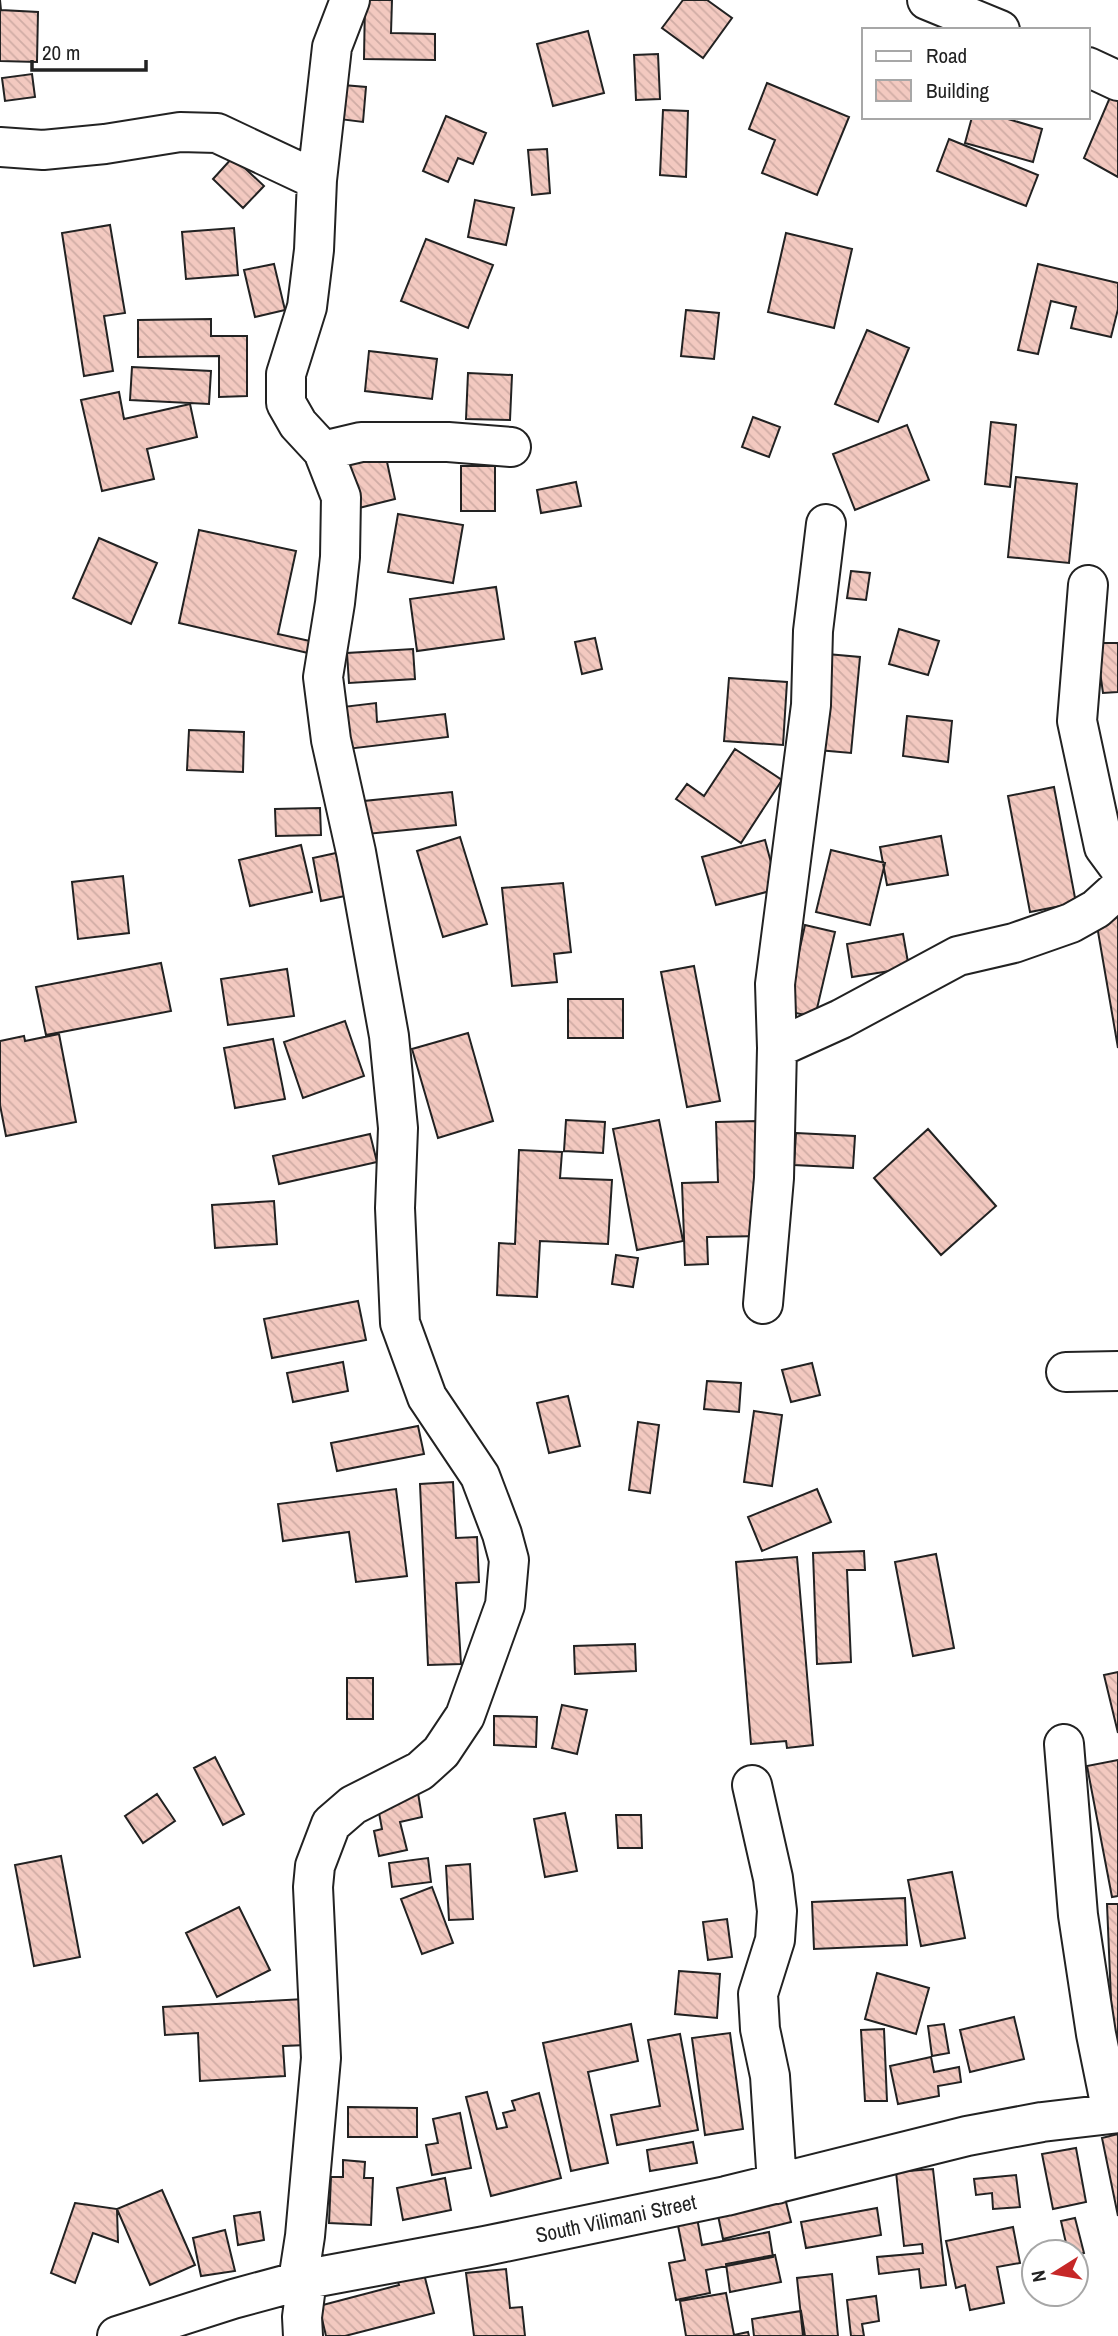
<svg xmlns="http://www.w3.org/2000/svg" width="1118" height="2336" font-family="'Archivo Narrow',sans-serif">
	<style>
		.building { fill: url(#building-back-hatch); stroke: #222; stroke-width: 2 }
		.lines { fill: none; stroke-linecap: round; stroke-linejoin: round }
		.minor-casing { stroke: #222; stroke-width: 42 }
		.minor { stroke: #fff; stroke-width: 38 }
		.labels { text-anchor: middle; stroke-width: 5; stroke-linejoin: round; paint-order: stroke }
		.street-label { font-size: 21px; fill: #222; stroke: #fff }
	</style>
	<defs>
		<pattern id="building-back-hatch" width="6" height="6" patternUnits="userSpaceOnUse" patternTransform="scale(1.75)"><rect width="6" height="6" fill="#f3c9c0"/><path d="M-1 5l2 2M0 0l6 6M5-1l2 2" fill="none" stroke="#d0aca5"/></pattern>
	</defs>
	<rect width="100%" height="100%" fill="#fff"/>
	<!-- building -->
	<path class="building" d="M0,0L1,10L38,12L37,62L0,61Z
		M365,0H392L391,33L435,34V60L364,59Z
		M683,0H707L732,18L703,58L662,28Z
		M588,31L604,93L553,106L537,44Z
		M658,54L660,99L636,100L634,55Z
		M32,74L35,97L5,101L2,78Z
		M767,83L849,117L817,195L762,173L775,140L749,129Z
		M343,85L366,87L363,122L339,119Z
		M1111,95L1118,100V177L1084,158Z
		M663,110L688,111L686,177L660,175Z
		M446,116L486,133L473,164L458,158L448,182L423,171Z
		M972,117H1001L1042,129L1033,162L965,143Z
		M949,139L1038,175L1026,206L937,171Z
		M547,149L550,193L532,195L528,150Z
		M233,157L264,186L243,208L213,179Z
		M475,200L514,208L506,245L468,237Z
		M110,225L125,313L104,316L113,371L84,376L62,233Z
		M234,228L238,275L186,279L182,232Z
		M786,233L852,249L834,328L768,312Z
		M426,239L493,265L468,328L401,301Z
		M274,264L285,310L255,317L244,270Z
		M1038,264L1118,283V309L1111,337L1071,328L1076,307L1051,301L1038,354L1018,350Z
		M686,310L719,313L714,359L681,356Z
		M211,319V336H247V396L219,397V356L138,357V320Z
		M867,330L909,348L878,422L835,404Z
		M369,351L437,359L432,399L365,391Z
		M132,367L211,371L209,404L130,400Z
		M468,373L512,375L510,420L466,419Z
		M119,392L124,419L190,404L197,437L147,449L154,479L102,491L81,400Z
		M753,417L780,427L769,457L742,447Z
		M991,422L1016,425L1010,487L985,484Z
		M907,425L929,480L855,510L833,454Z
		M384,448L395,499L359,508L348,457Z
		M461,466H495V511H461Z
		M1016,477L1077,484L1069,563L1008,557Z
		M576,482L581,506L541,513L537,490Z
		M398,514L463,525L453,583L388,572Z
		M199,530L296,551L278,634L310,641L308,653L179,623Z
		M99,538L157,563L131,624L73,598Z
		M851,571L870,573L866,600L847,598Z
		M496,587L504,639L417,651L410,599Z
		M899,629L939,641L928,675L889,664Z
		M595,638L602,669L582,674L575,642Z
		M1096,643H1118V692L1103,693Z
		M413,649L415,679L349,683L347,653Z
		M827,654L860,657L851,753L818,750Z
		M729,678L787,682L783,745L724,741Z
		M376,703L377,722L445,714L448,737L339,750L334,708Z
		M907,716L952,721L948,762L903,756Z
		M189,730L244,732L243,772L187,770Z
		M735,749L782,780L741,843L676,799L687,784L704,796Z
		M1054,787L1076,903L1030,912L1008,796Z
		M452,792L456,825L357,835L354,802Z
		M320,808L321,835L276,836L275,809Z
		M941,836L948,875L887,885L880,847Z
		M460,837L487,924L443,937L417,851Z
		M765,840L778,889L716,905L702,857Z
		M301,845L312,892L250,906L239,860Z
		M831,850L885,863L870,925L816,912Z
		M336,853L345,896L321,901L313,858Z
		M123,876L129,933L78,939L72,882Z
		M563,883L571,952L554,954L557,982L512,986L502,888Z
		M1118,910V1048L1095,914Z
		M805,925L835,932L815,1017L786,1011Z
		M903,934L909,968L852,977L847,944Z
		M161,963L171,1011L46,1035L36,987Z
		M694,966L720,1101L687,1107L661,972Z
		M287,969L294,1016L228,1025L221,979Z
		M568,999H623V1038H568Z
		M345,1021L364,1076L303,1098L284,1042Z
		M468,1033L493,1121L438,1138L412,1049Z
		M59,1034L76,1122L6,1136L0,1105V1041L24,1036L25,1041Z
		M273,1039L285,1099L235,1108L224,1048Z
		M566,1120L605,1122L603,1153L564,1151Z
		M659,1120L683,1241L637,1250L613,1129Z
		M758,1121L762,1236L707,1237L708,1264L685,1265L682,1183L718,1182L716,1122Z
		M928,1129L996,1206L941,1255L874,1178Z
		M796,1133L855,1136L853,1168L794,1165Z
		M370,1134L377,1162L279,1184L273,1156Z
		M519,1150L562,1152L560,1178L612,1180L608,1244L540,1241L537,1297L497,1295L499,1243L515,1244Z
		M274,1201L277,1244L215,1248L212,1205Z
		M616,1255L638,1258L633,1287L612,1284Z
		M358,1301L366,1340L272,1358L264,1319Z
		M343,1362L348,1391L293,1402L287,1373Z
		M812,1363L820,1395L791,1402L782,1370Z
		M707,1381L741,1383L739,1412L704,1409Z
		M568,1396L580,1446L549,1453L537,1403Z
		M754,1411L782,1415L772,1486L744,1482Z
		M638,1422L659,1425L650,1493L629,1490Z
		M418,1426L424,1454L337,1471L331,1443Z
		M453,1482L456,1538L477,1537L479,1582L456,1583L461,1664L428,1665L420,1484Z
		M396,1489L407,1576L356,1582L349,1532L283,1541L278,1504Z
		M817,1489L831,1522L762,1551L748,1517Z
		M864,1551L865,1570H847L851,1662L817,1664L813,1553Z
		M936,1554L954,1648L913,1656L895,1562Z
		M797,1557L813,1745L787,1748L786,1741L751,1744L736,1562Z
		M635,1644L636,1671L575,1674L574,1646Z
		M1118,1672V1733L1104,1675Z
		M347,1678H373V1719H347Z
		M562,1705L587,1710L577,1754L552,1748Z
		M494,1716L537,1717L536,1747L494,1745Z
		M215,1757L244,1814L223,1825L194,1768Z
		M1118,1760V1896L1112,1897L1087,1766Z
		M418,1793L422,1817L400,1822L407,1850L379,1856L374,1831L382,1829L377,1802Z
		M157,1794L175,1821L143,1843L125,1816Z
		M565,1813L577,1871L545,1877L534,1819Z
		M616,1815H641L642,1848H618Z
		M61,1856L80,1957L34,1966L15,1865Z
		M428,1858L431,1882L392,1887L389,1863Z
		M470,1864L473,1919L449,1920L446,1866Z
		M952,1872L965,1938L921,1946L908,1880Z
		M432,1887L453,1943L422,1954L401,1899Z
		M905,1898L907,1945L814,1949L812,1902Z
		M1107,1904H1118V2048H1113Z
		M239,1907L270,1970L217,1997L186,1933Z
		M727,1919L732,1957L708,1960L703,1922Z
		M679,1971L720,1974L717,2018L675,2014Z
		M877,1973L929,1988L916,2034L865,2019Z
		M304,1999L307,2045L283,2046L285,2076L200,2081L198,2033L165,2035L163,2007Z
		M1014,2017L1024,2059L970,2072L960,2030Z
		M631,2024L638,2061L588,2072L608,2163L571,2171L543,2043Z
		M944,2024L949,2053L932,2056L928,2026Z
		M884,2029L887,2101H865L861,2030Z
		M730,2033L743,2129L705,2135L692,2038Z
		M680,2034L698,2130L617,2145L611,2115L660,2106L648,2040Z
		M931,2057L934,2072L959,2067L961,2082L938,2086L939,2096L898,2104L890,2066Z
		M487,2092L497,2129L507,2127L503,2113L515,2110L512,2101L539,2093L561,2178L491,2196L466,2097Z
		M348,2107L417,2108V2137H348Z
		M460,2113L471,2168L432,2175L426,2145L438,2143L433,2119Z
		M1118,2134V2216L1102,2138Z
		M693,2142L697,2163L650,2171L647,2150Z
		M1076,2148L1086,2202L1053,2209L1042,2154Z
		M343,2160L365,2162L364,2178H373L371,2225L329,2223L331,2177H343Z
		M933,2169L946,2285L921,2288L919,2269L879,2274L877,2257L923,2253L922,2244L904,2246L896,2172Z
		M1016,2175L1020,2207L993,2209L992,2193L976,2195L974,2179Z
		M445,2178L451,2210L403,2220L397,2188Z
		M162,2190L195,2265L150,2285L117,2209Z
		M784,2194L791,2222L723,2239L717,2211Z
		M75,2203L117,2209L118,2242L93,2233L75,2283L51,2273Z
		M695,2207L702,2245L769,2232L773,2257L706,2270L710,2293L676,2300L669,2263L685,2260L675,2211Z
		M877,2208L881,2235L806,2248L801,2222Z
		M260,2212L264,2240L238,2245L234,2216Z
		M1075,2218L1084,2253L1076,2255V2252H1068L1061,2221Z
		M1013,2227L1020,2263L997,2267L1004,2303L970,2310L965,2285L956,2288L946,2241Z
		M225,2230L235,2271L201,2276L193,2238Z
		M775,2255L781,2282L730,2292L726,2264Z
		M506,2269L510,2308L522,2307L525,2336H474L466,2273Z
		M423,2270L434,2313L345,2336H326L319,2306L399,2285L396,2277Z
		M832,2274L838,2336H803L797,2278Z
		M726,2293L734,2335L748,2332L749,2336H686L680,2301Z
		M876,2296L879,2321L862,2324L864,2336H851L847,2300Z
		M801,2311L805,2336H754L752,2319Z"/>
	<g class="lines">
		<!-- minor casing -->
		<g class="minor-casing">
			<path id="minor" d="M927,0L1000,30
				M1088,67L1118,81
				M0,147L43,150L105,144L180,132L217,133L317,180
				M323,451L361,442H448L511,447
				M1088,585L1077,721L1104,847L1118,866
				M777,1048L841,1019L958,956L1014,943L1071,923L1096,909L1118,889
				M763,1304L774,1178L777,1048L775,984L811,705L813,631L826,524
				M1066,1372L1118,1371
				M1064,1744L1078,1915L1096,2034L1112,2113
				M752,1785L773,1878L777,1911L775,1940L758,1994L760,2029L770,2076L777,2184
				M298,2281L305,2236L321,2058L313,1887L315,1866L331,1824L353,1805L420,1771L441,1752L465,1716L505,1605L509,1560L502,1534L480,1476L427,1397L400,1323L395,1208L398,1128L389,1036L356,852L331,740L323,677L335,603L340,557L341,497L323,451L298,424L286,403V374L307,307L314,250L317,180L332,47L350,0
				M117,2336L233,2299L307,2279L485,2246L726,2196L967,2136L1042,2122L1118,2113
				M303,2336L302,2317L307,2279"/>
		</g>
		<!-- minor -->
		<use href="#minor" class="minor"/>
	</g>
	<g class="labels">
		<!-- street labels -->
		<g class="street-label">
			<text transform="translate(616 2219) rotate(-12)" y="7">South Vilimani Street</text>
		</g>
	</g>
	<!-- legend -->
	<rect x="862" y="28" width="228" height="91" fill="#ffffff" stroke="#a7a7a7" stroke-width="2"/>
	<rect x="876" y="51" width="35" height="10" fill="#ffffff" stroke="#a7a7a7" stroke-width="2"/>
	<text x="926" y="63" font-size="21" fill="#222222">Road</text>
	<rect x="876" y="80" width="35" height="21" fill="url(#building-back-hatch)" stroke="#a7a7a7" stroke-width="2"/>
	<text x="926" y="98" font-size="21" fill="#222222">Building</text>
	<!-- north arrow -->
	<g transform="translate(1055 2273) rotate(259)"><circle r="33" fill="#ffffff" stroke="#a7a7a7" stroke-width="2"/>
	<path d="M0-5L12 26L0 18L-12 26Z" fill="#c62828"/>
	<text y="-10" font-size="19" font-weight="bold" text-anchor="middle" fill="#222222">N</text>
	</g>
	<!-- scale -->
	<path d="M32 60v10h114v-10" fill="none" stroke="#222222" stroke-width="3.5"/>
	<text x="42" y="60" font-size="21" fill="#222222" stroke="#ffffff" stroke-width="5" paint-order="stroke">20 m</text>
</svg>
